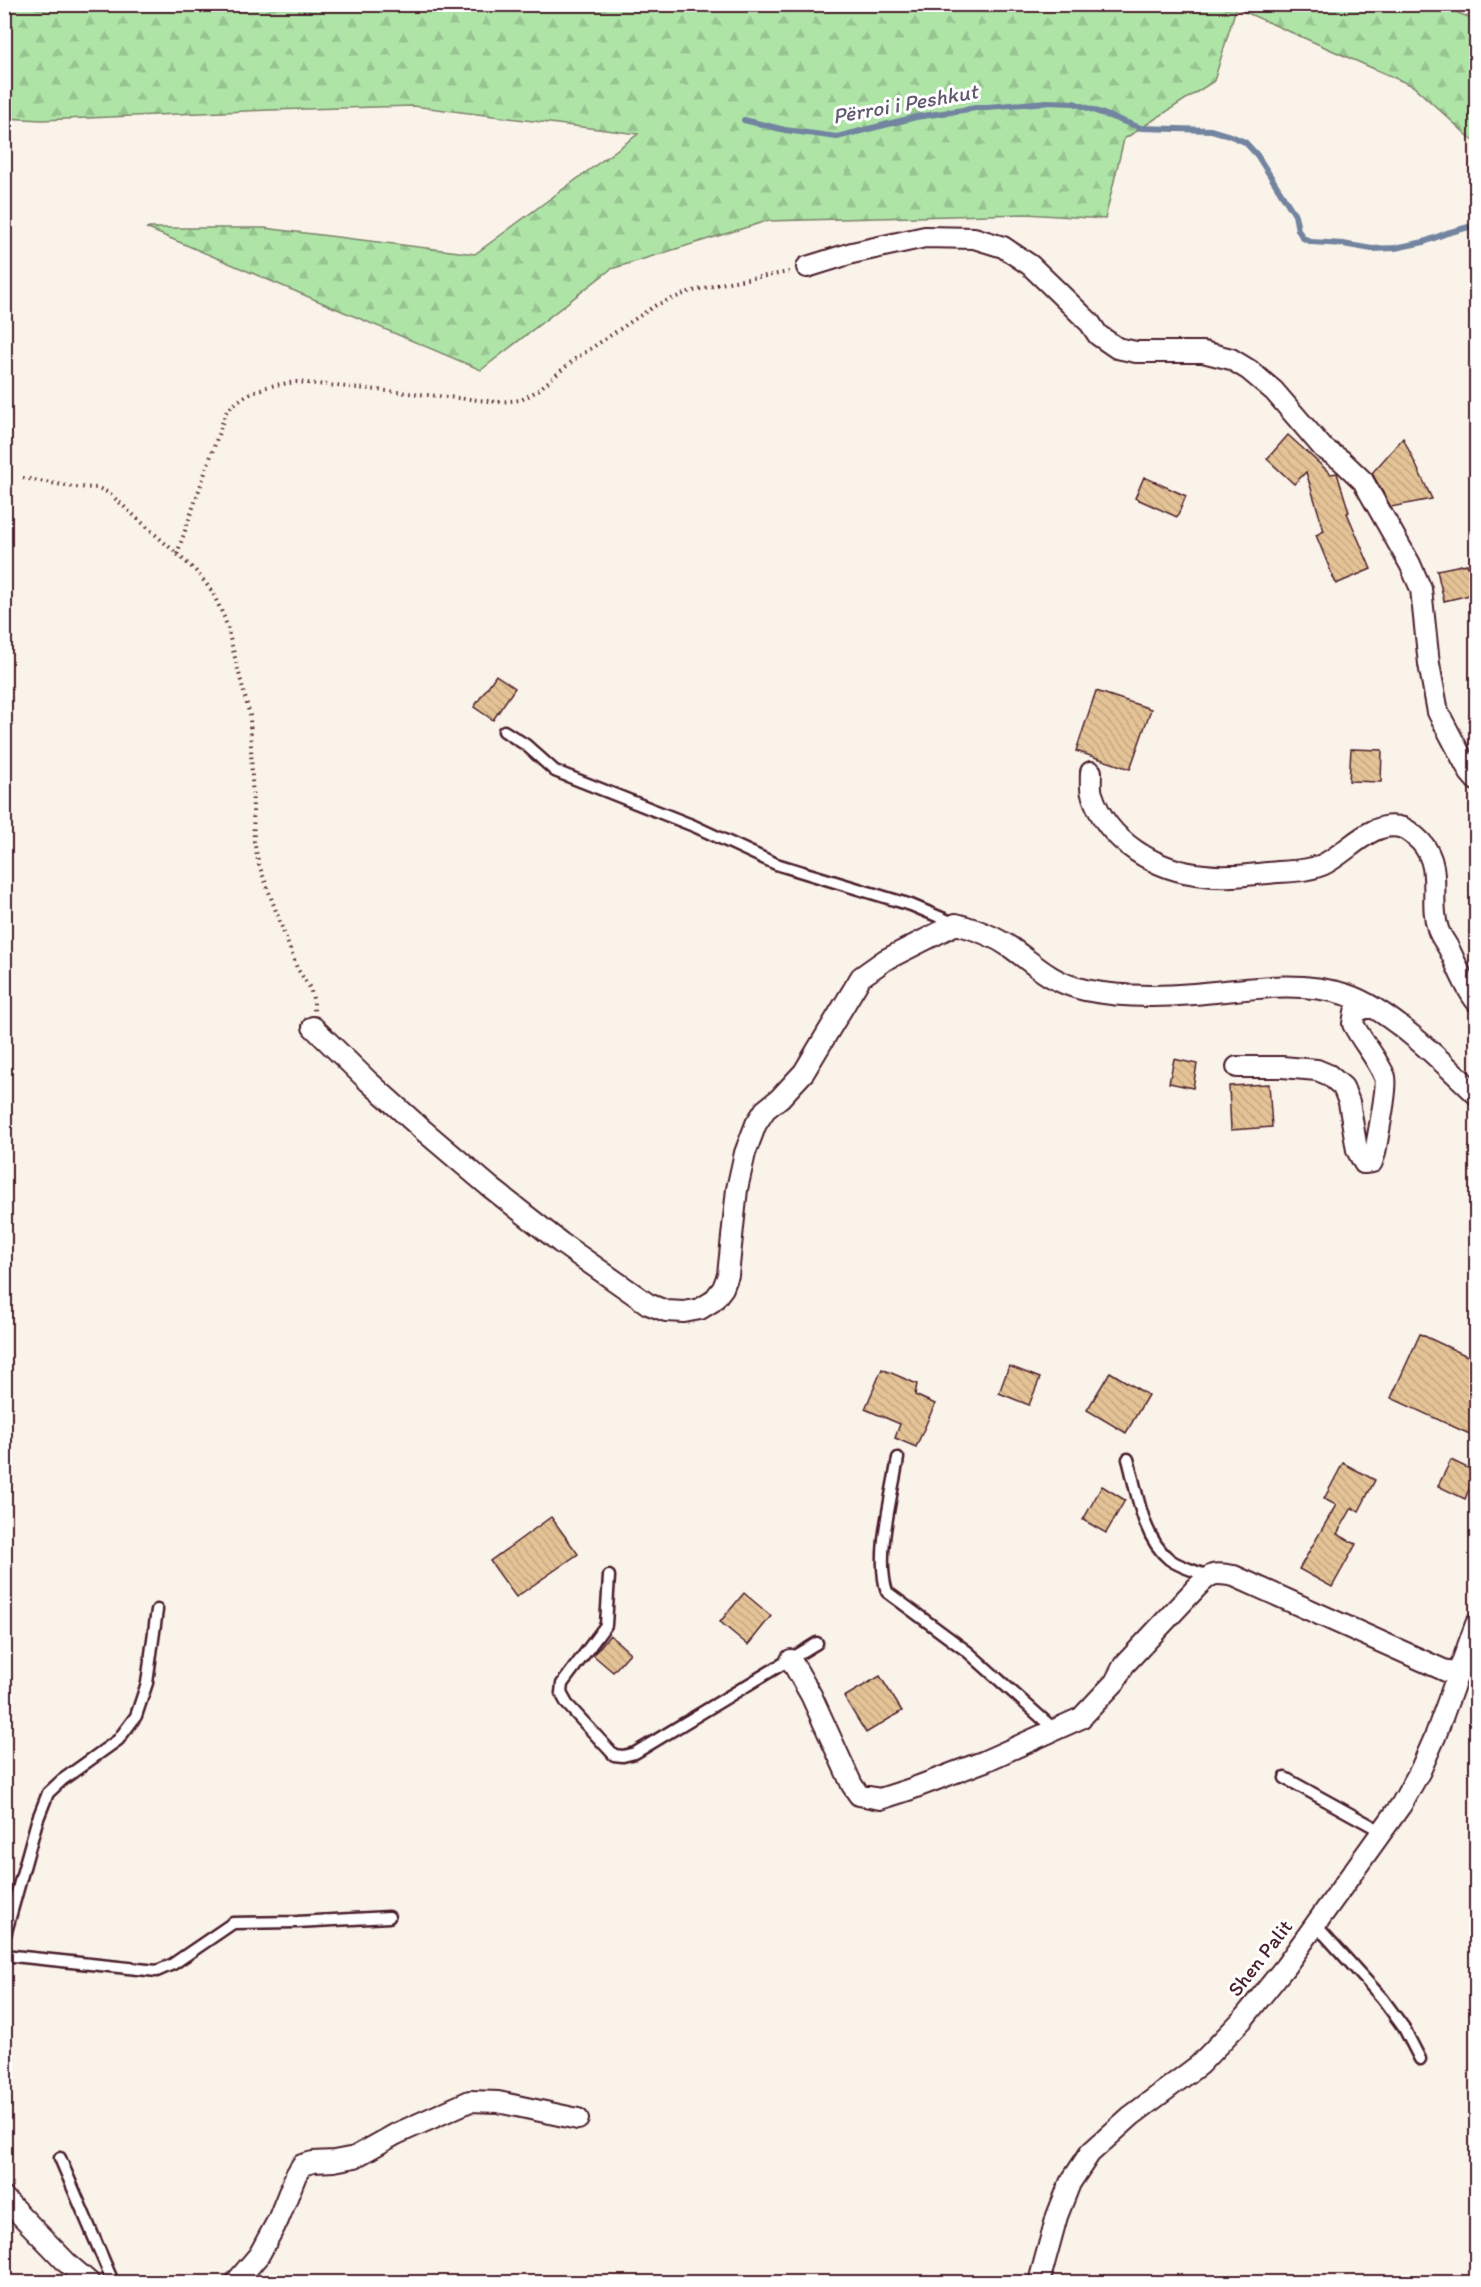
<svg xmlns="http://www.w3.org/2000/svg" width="1481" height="2287" font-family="Itim,sans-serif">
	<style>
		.forest { fill: url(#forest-firs); stroke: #7c8269; stroke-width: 1.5 }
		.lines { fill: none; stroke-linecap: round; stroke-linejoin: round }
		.stream { stroke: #72849f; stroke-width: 6 }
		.building { fill: url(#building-back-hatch); stroke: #4a1f2b; stroke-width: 1.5 }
		.lane-casing { stroke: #4a1f2b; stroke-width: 15 }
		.street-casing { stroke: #4a1f2b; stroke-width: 24 }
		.path { stroke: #4a1f2b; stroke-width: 4; stroke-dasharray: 1.5 4.5; stroke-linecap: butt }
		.lane { stroke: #fff; stroke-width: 10 }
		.street { stroke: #fff; stroke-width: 20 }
		.labels { text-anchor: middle; stroke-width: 6; stroke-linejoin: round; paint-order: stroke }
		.street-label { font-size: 21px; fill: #4a1f2b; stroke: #fff }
		.water-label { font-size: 22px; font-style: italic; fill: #615a6f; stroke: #fff }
	</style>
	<defs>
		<pattern id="forest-firs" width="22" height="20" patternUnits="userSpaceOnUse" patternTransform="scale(1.5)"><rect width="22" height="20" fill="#aee5a7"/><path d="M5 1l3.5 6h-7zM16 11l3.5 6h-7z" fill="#97c490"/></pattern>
		<pattern id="building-back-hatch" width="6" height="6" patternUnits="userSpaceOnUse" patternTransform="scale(1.5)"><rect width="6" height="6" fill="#e4c396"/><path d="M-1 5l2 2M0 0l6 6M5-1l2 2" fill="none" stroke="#c5a781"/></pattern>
	</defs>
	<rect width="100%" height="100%" fill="#faf3ea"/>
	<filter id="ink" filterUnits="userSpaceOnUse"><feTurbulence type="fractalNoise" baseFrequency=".0167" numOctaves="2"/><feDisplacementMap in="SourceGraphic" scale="12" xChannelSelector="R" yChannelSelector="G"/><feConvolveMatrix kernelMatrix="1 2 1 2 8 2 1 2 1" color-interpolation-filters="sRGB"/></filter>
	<g filter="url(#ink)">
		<!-- forest -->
		<path class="forest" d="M4,5H1438L1476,20V143L1413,86L1236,8L1214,81L1124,139L1105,219L1026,214L767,221L611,269L481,370L146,228H264L475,254L638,134L413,106L269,110L42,120L5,118Z"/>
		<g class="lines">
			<!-- stream -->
			<path class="stream" d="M744,120L785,130L837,137L916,117L976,108L1047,102L1074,103L1141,128L1211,130L1231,136L1245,142L1257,155L1295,215L1298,230L1303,238L1312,242L1343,244L1372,249L1395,248L1424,242L1447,233L1476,225"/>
		</g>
		<!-- building -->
		<path class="building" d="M1288,435L1331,474L1337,473L1349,512L1347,513L1371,569L1336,584L1316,535L1324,531L1306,472L1294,484L1267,459Z
			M1403,438L1432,499L1391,507L1372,473Z
			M1144,477L1186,496L1177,517L1135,498Z
			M1467,564L1474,594L1444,601L1437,570Z
			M496,675L515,688L493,720L474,707Z
			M1096,691L1151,709L1130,769L1076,751Z
			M1351,749L1382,750L1381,782L1349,781Z
			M1174,1059L1197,1064L1193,1088L1169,1083Z
			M1269,1084L1272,1127L1231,1130L1229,1086Z
			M1420,1334L1476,1360V1437L1391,1398Z
			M1009,1366L1040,1378L1029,1405L999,1393Z
			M882,1369L917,1384L915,1395L935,1404L916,1447L895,1438L900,1424L865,1409Z
			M1110,1372L1148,1395L1126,1433L1087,1410Z
			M1451,1460L1476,1472L1465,1499L1438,1486Z
			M1343,1463L1375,1480L1359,1511L1352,1508L1337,1534L1356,1544L1332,1587L1299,1569L1336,1505L1324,1499Z
			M1102,1486L1125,1500L1106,1533L1083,1520Z
			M551,1517L578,1554L516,1597L490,1561Z
			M744,1593L771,1616L748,1645L720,1622Z
			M610,1635L630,1653L613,1672L593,1655Z
			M880,1676L902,1711L866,1733L844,1697Z"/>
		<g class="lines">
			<!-- lane casing -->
			<g class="lane-casing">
				<path id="lane" d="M504,731L526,745L555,771L694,826L776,864L911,905L956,924
					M898,1458C892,1496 875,1556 887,1592L968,1652L1055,1730
					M1128,1459C1137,1491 1142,1537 1169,1559C1179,1567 1196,1571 1208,1576
					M609,1576L606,1625L562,1684L561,1693L567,1704L614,1755L623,1756L635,1753L817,1643
					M1285,1778L1383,1832
					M1316,1925L1382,1998L1404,2028L1420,2059
					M4,1939L37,1821L48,1793L62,1780L118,1740L136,1716L147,1683L157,1610
					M4,1955L157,1971L173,1964L233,1923L297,1922L389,1917
					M60,2158L113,2282"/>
			</g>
			<!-- street casing -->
			<g class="street-casing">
				<path id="street" d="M807,267L852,253L925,237L974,238L1003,247L1030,265L1090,323L1098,335L1117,348L1136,352H1203L1231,359L1249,370L1274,391L1323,448L1341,460L1363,481L1410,564L1421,589L1429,664L1438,712L1470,773L1476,780
					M1091,772C1091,779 1090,788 1092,794C1107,842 1157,871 1204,875C1226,878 1247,875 1268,873C1286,871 1305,872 1322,865C1347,854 1372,818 1403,828C1409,831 1416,837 1421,842C1444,868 1428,900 1438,929C1440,936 1446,943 1449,949C1458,967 1464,986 1476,1001
					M313,1027L368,1081L424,1131L490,1187L561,1243L648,1304L666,1311L684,1312L700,1309L713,1301L723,1288L728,1275L737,1189L745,1153L756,1124L765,1110L780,1098L804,1072L861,977L885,960L956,924C975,929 994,936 1010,947C1037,966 1050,982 1085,990C1119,997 1158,997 1194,994C1244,990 1297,979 1347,995C1388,1008 1445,1064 1476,1094
					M1237,1067H1282L1317,1070L1329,1075L1343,1087L1349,1102L1357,1150L1364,1163L1372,1162L1375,1153C1377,1140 1388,1087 1385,1077C1377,1058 1363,1043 1353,1024L1355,1012L1371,1006
					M791,1660L811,1695L852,1785L859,1795L880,1799L911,1789L985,1761L1081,1718L1115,1682L1124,1665L1197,1587C1211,1573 1214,1572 1234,1576L1457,1676
					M4,2198L68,2264L89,2282
					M236,2282L259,2255L278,2220L296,2175L302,2165L313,2162L334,2161L355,2157L396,2134L470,2101L498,2102L578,2119
					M1039,2282L1057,2216L1070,2183L1090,2153L1131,2116L1199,2065L1243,2019L1285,1967L1401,1805L1420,1771L1435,1737L1476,1624"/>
			</g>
			<!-- path -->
			<path class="path" d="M23,478L73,487L98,488L109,493L195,570L212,591L225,619L250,716L254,841L259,865L297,968L310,988L314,1002V1011
				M177,554L226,412C249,389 265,386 297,382L498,402L521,400L537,391L575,359L656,305L689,292L729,282L789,272"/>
			<!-- lane -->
			<use href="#lane" class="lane"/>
			<!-- street -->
			<use href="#street" class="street"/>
		</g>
	</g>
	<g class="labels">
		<!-- street labels -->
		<g class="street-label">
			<text transform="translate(1260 1958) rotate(-52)" y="7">Shen Palit</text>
		</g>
		<!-- water labels -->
		<g class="water-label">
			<text transform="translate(905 103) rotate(-10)" y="8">Përroi i Peshkut</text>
		</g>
	</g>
	<!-- margin -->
	<rect width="1481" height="2287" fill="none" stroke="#fff" stroke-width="24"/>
	<rect x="12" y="12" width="1457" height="2263" fill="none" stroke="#4a1f2b" stroke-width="2" filter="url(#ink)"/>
</svg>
